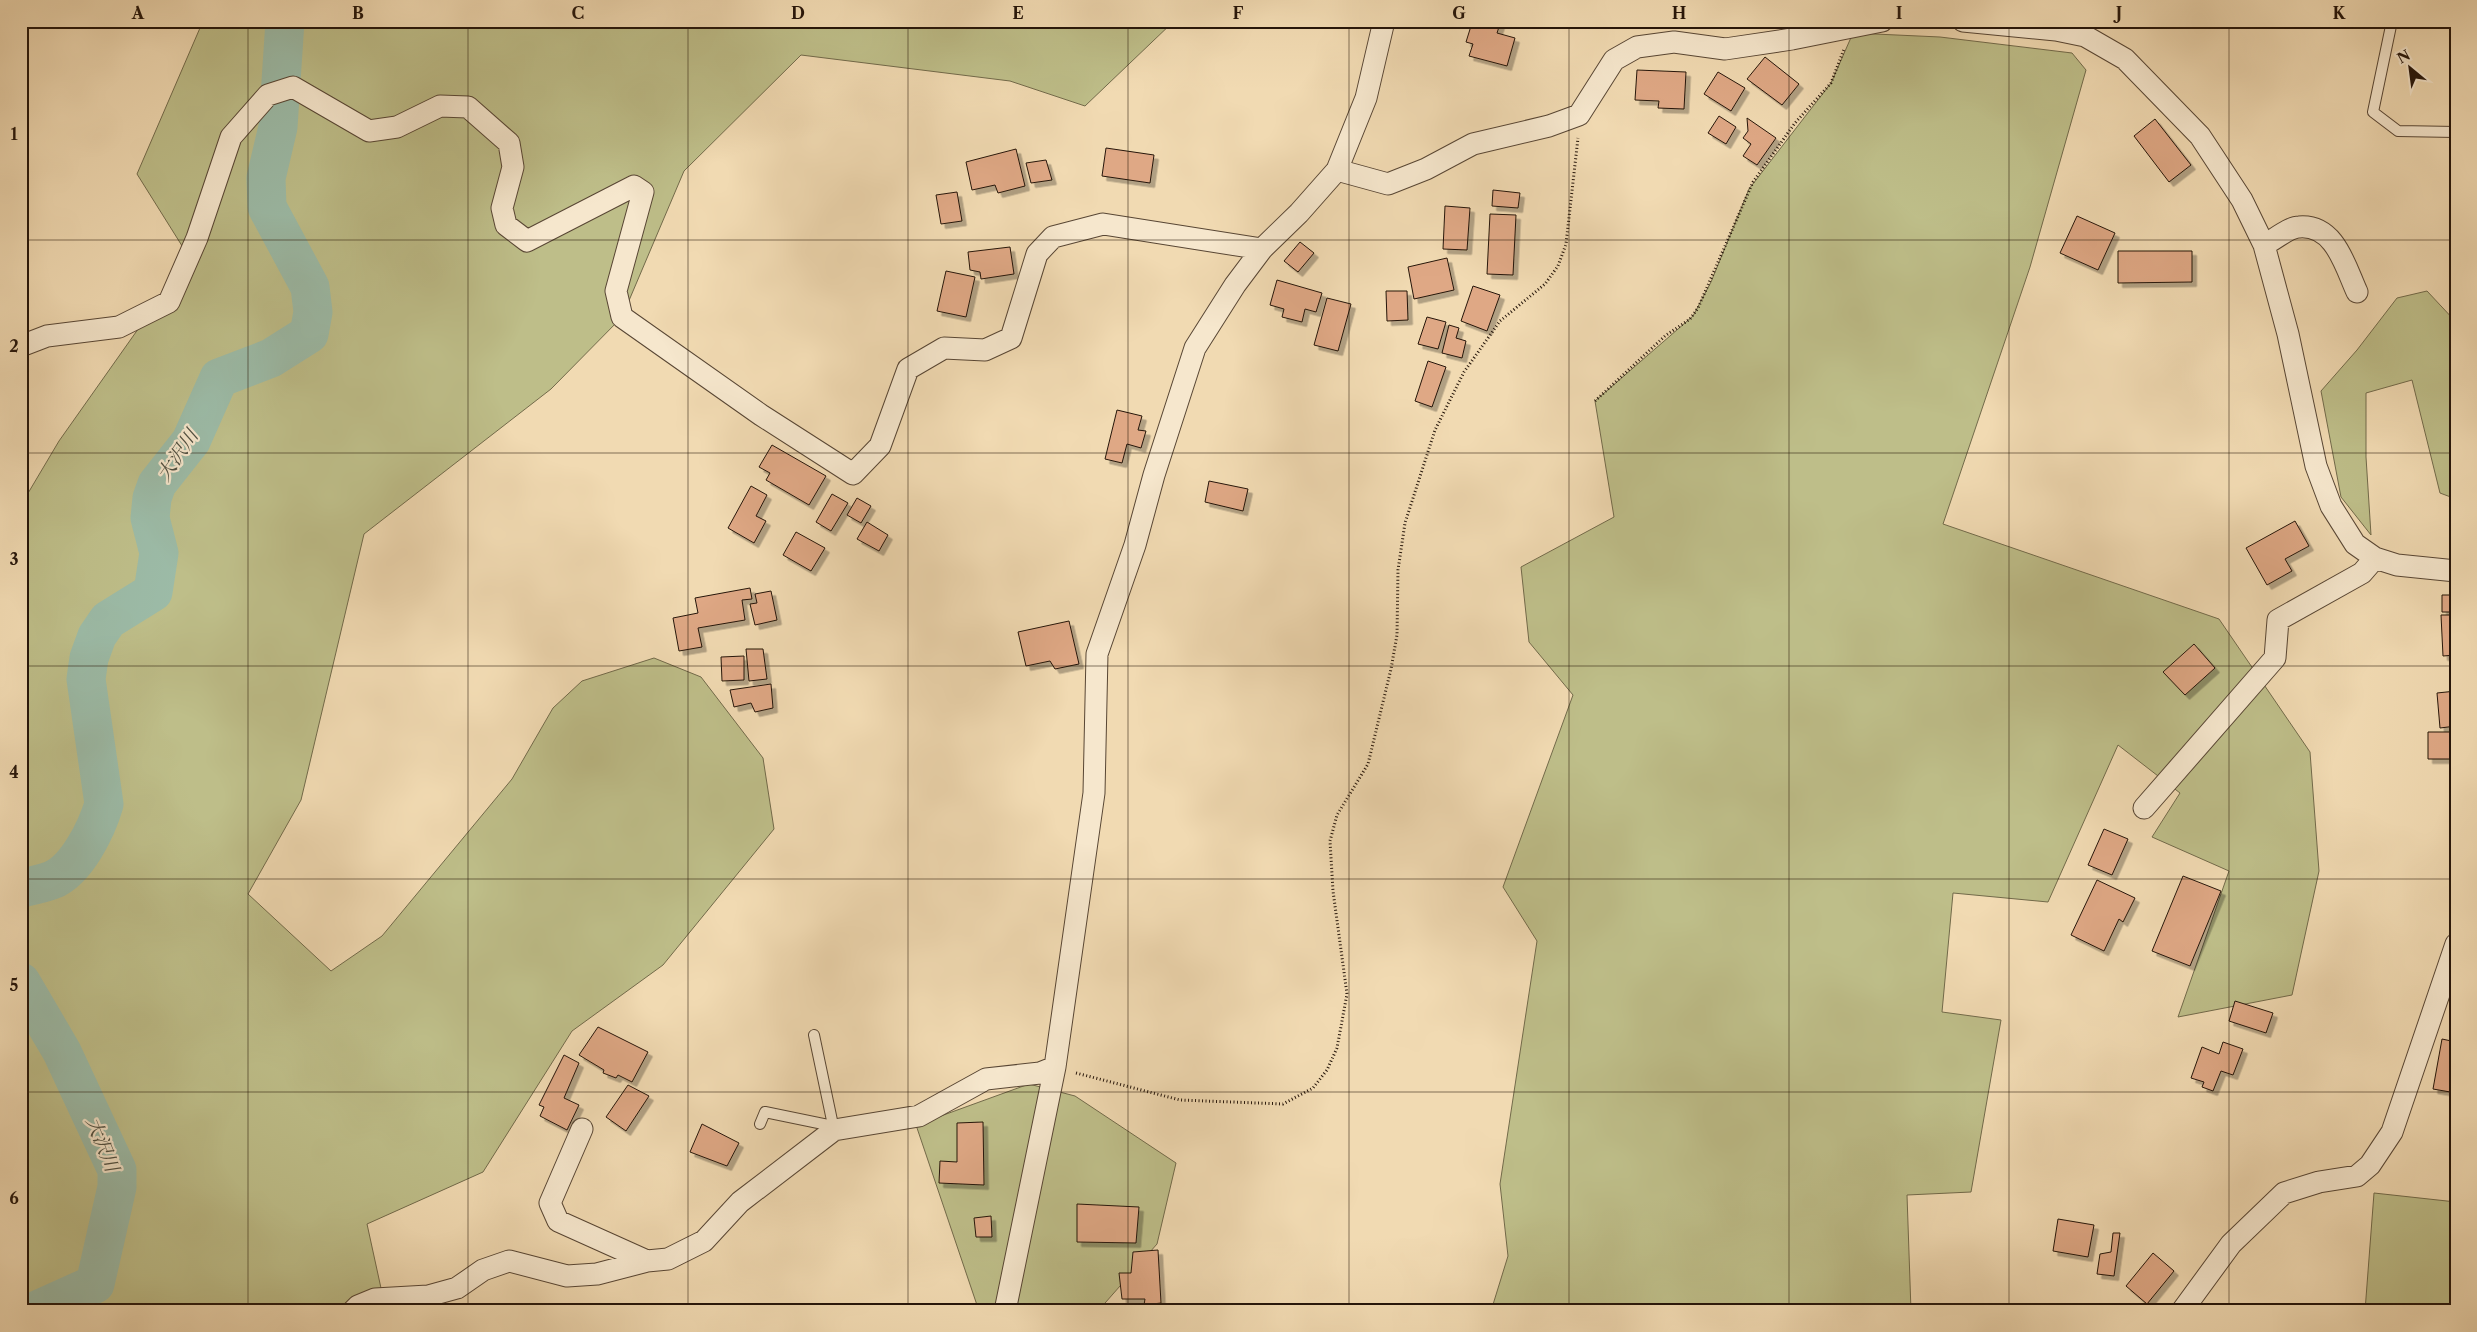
<svg xmlns="http://www.w3.org/2000/svg" width="2477" height="1332" font-family="'Libre Caslon Text','Noto Serif JP',serif">
	<style>
		.green { fill: #bebe89; stroke: #726a4a }
		.lines { fill: none; stroke-linecap: round; stroke-linejoin: round }
		.river { stroke: #9cbba7; stroke-width: 39 }
		.building { fill: #dfa885; stroke: #25150a; filter: url(#shadow) }
		.lane-casing { stroke: #584634; stroke-width: 12 }
		.street-casing { stroke: #584634; stroke-width: 23 }
		.path { stroke: #25150a; stroke-width: 3; stroke-dasharray: 1 2.5; stroke-linecap: butt }
		.lane { stroke: #f6e7cd; stroke-width: 10 }
		.street { stroke: #f6e7cd; stroke-width: 21 }
		.grid { fill: none; stroke: #25150a; stroke-width: 1; stroke-opacity: 0.55 }
		.labels { text-anchor: middle; stroke-width: 4.5; stroke-linejoin: round; paint-order: stroke }
		.water-label { font-size: 19px; font-style: italic; fill: #4f4f41; stroke: #f6e7cd }
		.neatline { fill: none; stroke: #25150a; stroke-width: 2 }
		.grid-label { font-size: 16px; text-anchor: middle; font-weight: bold; fill: #25150a }
	</style>
	<defs>
		<filter id="shadow"><feDropShadow dx="4.5" dy="4.5" stdDeviation="0" flood-color="#0004"/></filter>
	</defs>
	<rect width="100%" height="100%" fill="#f1dab2"/>
	<filter id="stains"><feTurbulence type="fractalNoise" baseFrequency=".004" numOctaves="4"/><feColorMatrix values="0 0 0 0 .2 0 0 0 0 .09 0 0 0 0 .02 0 0 0 .5 -.17"/></filter>
	<radialGradient id="worn" r=".72"><stop offset=".6" stop-color="#630" stop-opacity="0"/><stop offset="1" stop-color="#630" stop-opacity=".3"/></radialGradient>
	<!-- green -->
	<path class="green" d="M203,21H1174L1085,106L1010,81L801,55L684,171L622,317L551,389L364,534L301,800L248,894L331,971L382,936L512,779L553,708L582,681L654,658L701,677L763,758L774,829L663,965L572,1031L483,1172L367,1224L386,1311H21V505L59,441L189,257L137,174Z
		M1853,33L1940,37L2072,53L2086,70L2030,267L1943,524L2219,619L2310,752L2319,871L2292,995L2178,1017L2229,871L2152,837L2180,793L2118,745L2048,902L1953,893L1942,1012L2001,1020L1971,1192L1907,1195L1911,1311H1491L1508,1256L1500,1184L1537,941L1503,887L1573,695L1529,642L1521,567L1614,517L1595,401L1693,316L1711,282L1749,189L1831,83Z
		M2427,291L2456,322V499L2440,493L2412,380L2366,393V457L2371,535L2341,497L2321,391L2357,350L2397,298Z
		M1029,1084L1075,1096L1176,1163L1157,1244L1098,1311H979L916,1125Z
		M2374,1193L2456,1202V1311H2365Z"/>
	<g class="lines">
		<!-- river -->
		<path class="river" d="M21,888C31,886 42,884 52,880C77,870 97,828 104,804L86,679L89,658L97,636L108,620L153,592L159,553L150,518L152,498L157,484L191,441L219,378L271,358L309,334L313,312L310,287L267,207L266,178L278,127L285,21
			M21,982L62,1052L117,1170V1187L95,1284L35,1311"/>
	</g>
	<!-- building -->
	<path class="building" d="M1479,21H1501L1497,33L1515,38L1507,66L1469,56L1473,44L1466,42L1471,26L1477,27Z
		M1765,57L1799,84L1782,105L1747,79Z
		M1637,70L1686,72L1684,109L1658,108L1659,101L1635,100Z
		M1718,72L1745,88L1731,111L1704,94Z
		M1719,116L1736,127L1726,144L1708,133Z
		M1747,118L1776,138L1757,165L1743,156L1751,144L1743,138L1748,131Z
		M2155,119L2191,165L2169,182L2134,136Z
		M1106,148L1154,155L1150,183L1102,176Z
		M1016,149L1025,186L998,193L995,185L972,190L966,162Z
		M1046,160L1052,180L1031,183L1026,163Z
		M1493,190L1520,193L1518,208L1492,206Z
		M957,192L962,221L941,224L936,195Z
		M1445,206L1470,208L1467,250L1443,249Z
		M1490,214L1516,215L1513,275L1487,274Z
		M2077,216L2115,233L2098,270L2060,253Z
		M1300,242L1314,253L1298,272L1284,261Z
		M1010,247L1014,274L981,279L980,272L970,270L968,252Z
		M2118,251H2192V282L2118,283Z
		M1447,258L1454,290L1414,299L1408,267Z
		M946,271L975,277L966,317L937,311Z
		M1277,280L1322,293L1316,312L1305,309L1302,322L1282,317L1284,309L1270,305Z
		M1473,286L1500,295L1487,331L1461,321Z
		M1386,291H1407L1408,320L1387,321Z
		M1327,298L1351,304L1338,351L1314,345Z
		M1427,317L1446,322L1438,349L1418,344Z
		M1449,325L1459,328L1456,338L1466,341L1462,358L1442,353Z
		M1428,361L1446,367L1432,407L1415,401Z
		M1117,410L1142,416L1138,430L1146,431L1141,448L1127,444L1122,463L1105,459Z
		M772,445L826,476L809,505L766,480L770,473L759,467Z
		M1209,481L1248,489L1243,511L1205,502Z
		M751,486L767,495L756,516L766,521L754,543L728,528Z
		M832,494L848,503L831,531L816,522Z
		M857,498L871,506L861,523L847,515Z
		M2295,521L2309,546L2285,559L2292,571L2267,585L2246,548Z
		M867,522L888,535L879,551L857,539Z
		M796,532L825,548L811,571L783,555Z
		M750,588L752,599L742,600L745,620L698,628L702,647L679,651L673,618L698,613L695,598Z
		M771,591L777,620L755,625L750,604L757,603L755,594Z
		M2442,595H2456V612H2442Z
		M2441,615H2456V655L2443,656Z
		M1069,621L1079,664L1055,669L1050,661L1026,666L1018,632Z
		M2194,644L2215,668L2185,695L2163,672Z
		M746,649H763L767,679L749,681Z
		M744,656V680L722,681L721,657Z
		M771,684L773,708L755,712L751,703L734,707L730,690Z
		M2456,691V726L2440,728L2437,693Z
		M2428,732H2453V759H2428Z
		M2104,829L2128,839L2112,875L2088,865Z
		M2183,876L2221,891L2190,966L2152,951Z
		M2097,880L2135,898L2123,922L2119,919L2104,951L2071,935Z
		M2235,1001L2273,1013L2266,1033L2229,1021Z
		M598,1027L648,1052L632,1082L618,1075L616,1078L603,1073L604,1070L579,1055Z
		M2442,1039L2456,1042V1093L2433,1089Z
		M2223,1042L2243,1049L2233,1075L2221,1071L2213,1091L2202,1087L2204,1082L2191,1078L2202,1047L2219,1054Z
		M564,1055L579,1063L564,1098L579,1105L567,1130L540,1116L544,1107L539,1105Z
		M628,1085L649,1096L626,1131L606,1117Z
		M983,1122L984,1185L939,1183L940,1161L957,1162V1123Z
		M702,1124L739,1143L727,1166L690,1152Z
		M1077,1204L1139,1207L1136,1243L1077,1242Z
		M991,1216L992,1237H976L974,1218Z
		M2058,1219L2094,1225L2088,1257L2053,1251Z
		M2113,1233H2120L2114,1276L2097,1274L2100,1254L2111,1252Z
		M1158,1250L1161,1303L1144,1305L1145,1299H1122L1119,1273H1131L1133,1252Z
		M2153,1253L2174,1271L2147,1304L2126,1286Z"/>
	<g class="lines">
		<!-- lane casing -->
		<g class="lane-casing">
			<path id="lane" d="M2392,21L2373,112L2398,131L2456,132
				M814,1035L834,1130
				M760,1124L765,1112L833,1126"/>
		</g>
		<!-- street casing -->
		<g class="street-casing">
			<path id="street" d="M1963,21L2056,30L2085,36L2125,59L2200,136L2242,200L2264,245L2288,334L2316,466L2331,506L2355,544L2375,558L2397,565L2456,571
				M1337,170L1388,184L1426,169L1473,144L1549,126L1579,115L1614,60L1637,47L1674,42L1725,49L1792,39L1882,21
				M2264,245C2274,240 2289,227 2299,227C2335,224 2345,266 2357,292
				M21,346L47,336L119,327L169,302L197,238L231,137L268,95L293,87L369,131L397,127L440,106L468,107L509,143L513,167L502,208L506,225L527,241L634,186L643,192L616,291L622,317L761,415L853,474L880,446L908,369L944,348L985,350L1011,338L1037,254L1053,237L1103,224L1262,249
				M2144,808L2275,658L2278,620L2362,573L2375,558
				M582,1129L550,1203L558,1221L647,1261
				M353,1311L358,1306L375,1299L428,1296L457,1288L483,1270L509,1261L567,1276L597,1274L647,1261L668,1259L704,1241L740,1202L834,1130L919,1116L986,1079L1040,1073L1055,1067
				M1005,1311L1055,1067L1094,793L1097,654L1135,545L1154,475L1195,348L1235,285L1262,249L1299,213L1337,170L1366,98L1384,21
				M2182,1311L2231,1244L2284,1193L2319,1182L2357,1176L2370,1165L2392,1132L2456,944"/>
		</g>
		<!-- path -->
		<path class="path" d="M1595,401L1665,336L1690,319L1698,308L1753,182L1795,123L1831,83L1844,49
			M1076,1073L1180,1100L1283,1104L1313,1088L1327,1070L1337,1048L1347,994L1333,891L1330,841L1337,815L1368,764L1391,669L1397,635L1398,570L1405,523L1435,430L1464,372L1500,321L1545,284L1558,266L1566,244L1578,138"/>
		<!-- lane -->
		<use href="#lane" class="lane"/>
		<!-- street -->
		<use href="#street" class="street"/>
	</g>
	<!-- grid -->
	<path class="grid" d="M248,21V1311M468,21V1311M688,21V1311M908,21V1311M1128,21V1311M1349,21V1311M1569,21V1311M1789,21V1311M2009,21V1311M2229,21V1311M21,240H2456M21,453H2456M21,666H2456M21,879H2456M21,1092H2456"/>
	<g class="labels">
		<!-- water labels -->
		<g class="water-label">
			<text transform="translate(177 455) rotate(-56)" y="7">大沢川</text>
			<text transform="translate(103 1144) rotate(68)" y="7">大沢川</text>
		</g>
	</g>
	<!-- margin -->
	<rect width="2477" height="1332" fill="none" stroke="#f1dab2" stroke-width="55"/>
	<!-- north arrow -->
	<g transform="translate(2410 68) rotate(331)" stroke="#f6e7cd" stroke-width="4" paint-order="stroke">
	<path d="M0-4L9 19L0 12L-9 19Z" fill="#25150a"/>
	<text y="-8" font-size="14" font-weight="bold" text-anchor="middle" fill="#25150a">N</text>
	</g>
	<rect x="28" y="28" width="2422" height="1276" class="neatline"/>
	<g class="grid-label">
		<text x="138" y="19">A</text>
		<text x="358" y="19">B</text>
		<text x="578" y="19">C</text>
		<text x="798" y="19">D</text>
		<text x="1018" y="19">E</text>
		<text x="1238" y="19">F</text>
		<text x="1459" y="19">G</text>
		<text x="1679" y="19">H</text>
		<text x="1899" y="19">I</text>
		<text x="2119" y="19">J</text>
		<text x="2339" y="19">K</text>
		<text x="14" y="140">1</text>
		<text x="14" y="352">2</text>
		<text x="14" y="565">3</text>
		<text x="14" y="778">4</text>
		<text x="14" y="991">5</text>
		<text x="14" y="1204">6</text>
	</g>
	<rect width="100%" height="100%" filter="url(#stains)"/>
	<rect width="100%" height="100%" fill="url(#worn)"/>
</svg>
